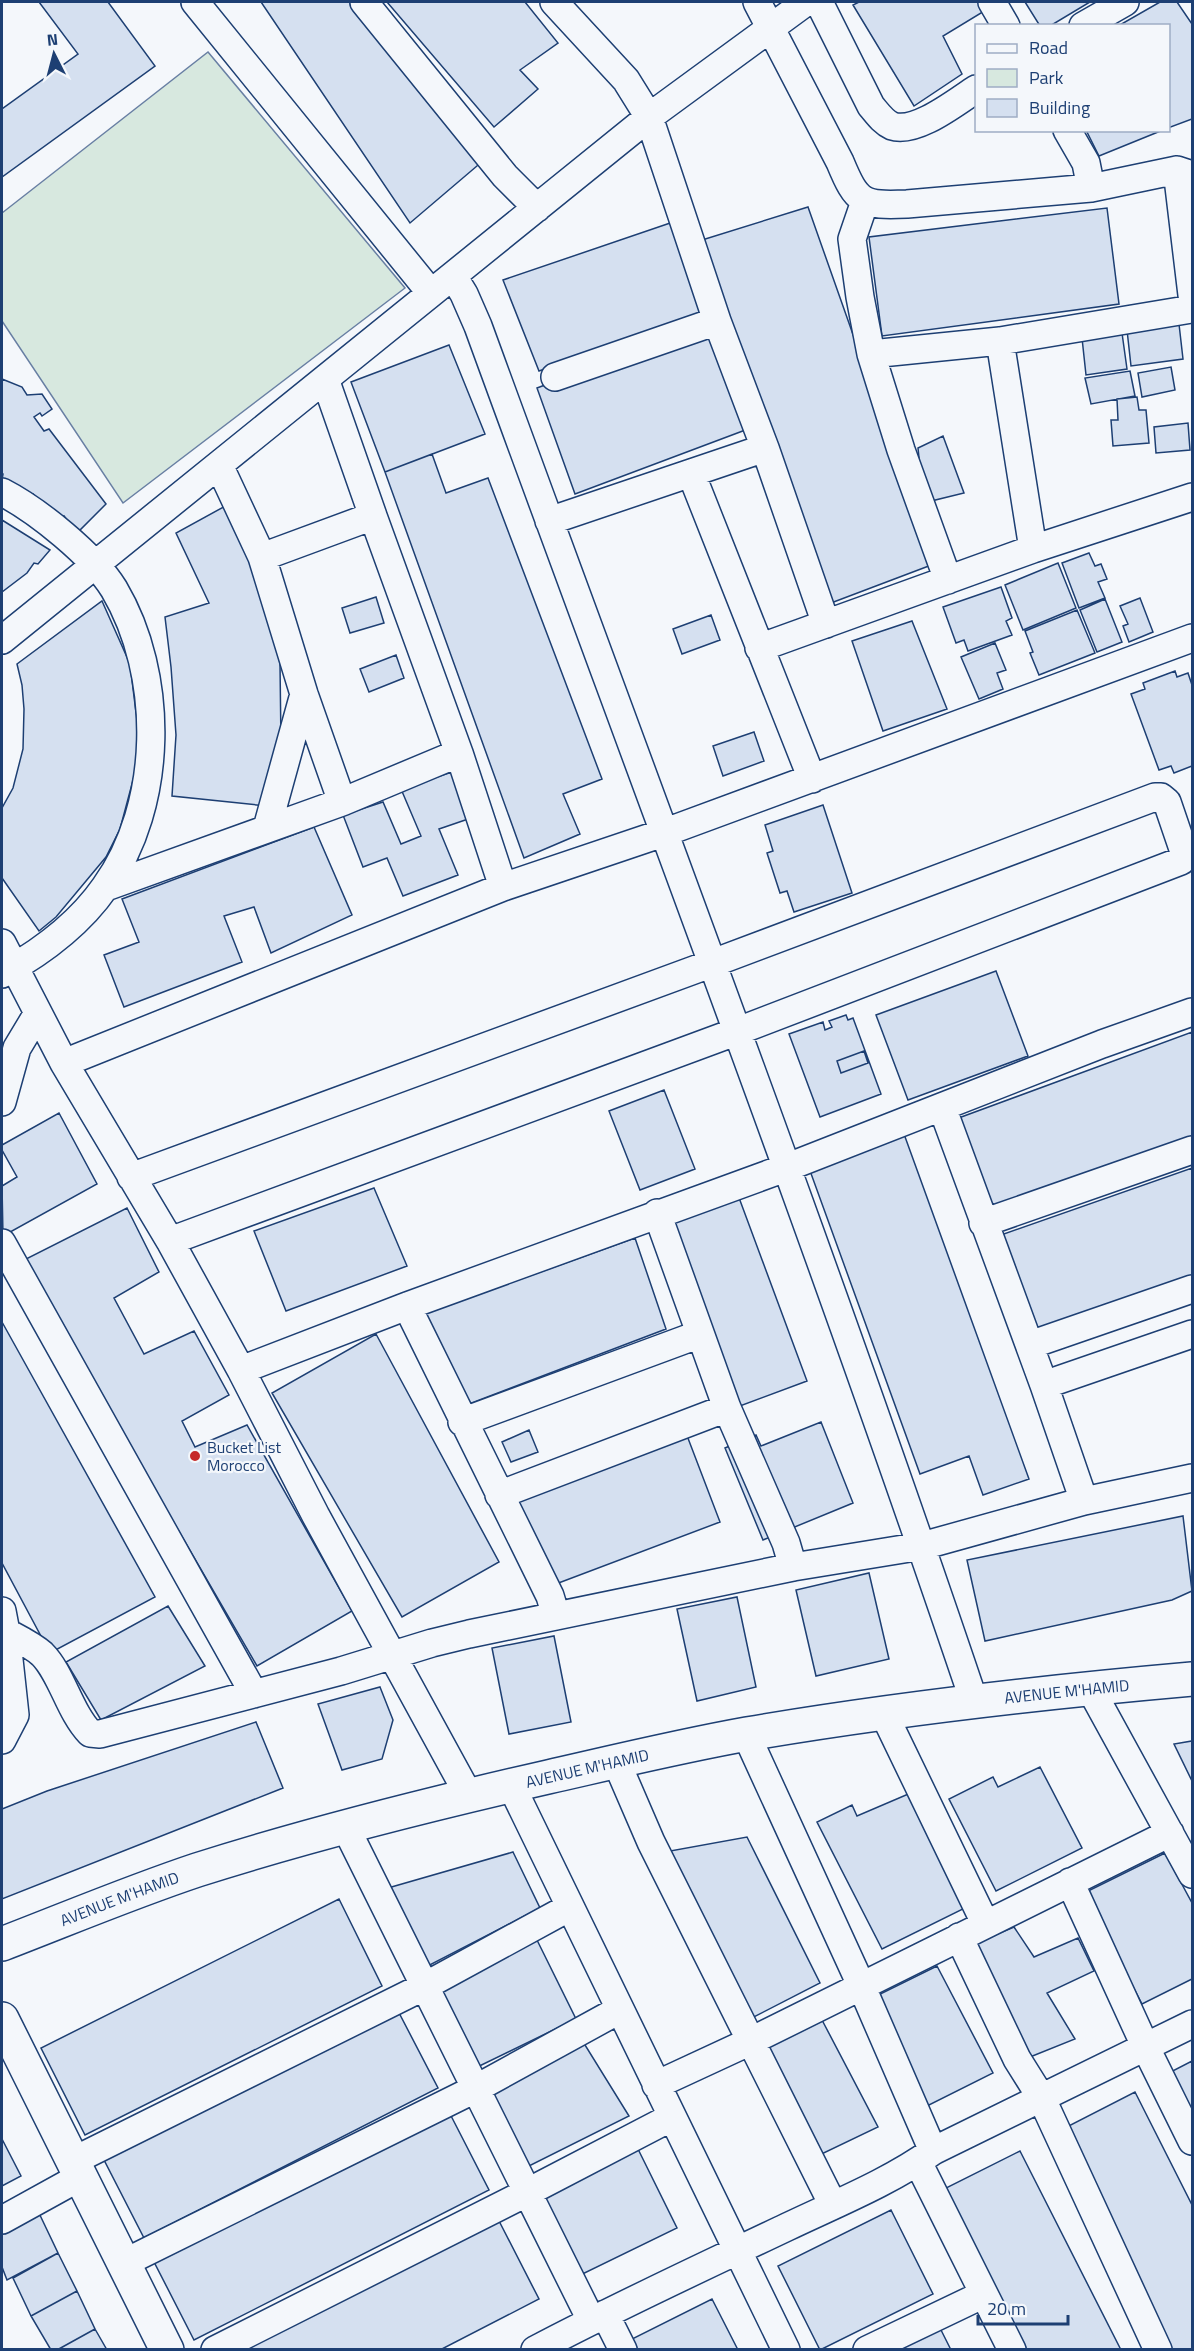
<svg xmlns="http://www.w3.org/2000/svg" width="1194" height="2351" font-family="'Titillium Web',sans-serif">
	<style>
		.green { fill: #d7e8df; stroke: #687fa3; stroke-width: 1.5 }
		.building { fill: #d5e0f0; stroke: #1d3f73; stroke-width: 1.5; fill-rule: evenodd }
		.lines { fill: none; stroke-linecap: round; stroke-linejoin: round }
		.street-casing { stroke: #1d3f73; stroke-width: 30 }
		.secondary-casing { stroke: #1d3f73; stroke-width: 36 }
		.street { stroke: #f4f7fb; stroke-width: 27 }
		.secondary { stroke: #f4f7fb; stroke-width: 33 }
		.poi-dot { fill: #c62828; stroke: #f4f7fb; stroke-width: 2 }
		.labels { text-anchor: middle; stroke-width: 4.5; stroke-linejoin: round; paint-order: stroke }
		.poi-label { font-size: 16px; fill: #1d3f73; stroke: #f4f7fb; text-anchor: start }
		.street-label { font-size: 16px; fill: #1d3f73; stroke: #f4f7fb }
	</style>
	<rect width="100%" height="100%" fill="#f4f7fb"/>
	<!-- green -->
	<path class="green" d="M208,52L405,288L123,503L2,321V213Z"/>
	<!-- building -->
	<path class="building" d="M39,2H108L155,66L2,177V109L78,54Z
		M261,2H351L484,160L410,223Z
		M387,2H525L558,43L520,70L538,89L494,127Z
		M859,2H981L986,10L943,36L962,74L914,106L853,5Z
		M1025,2H1090L1050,26H1040Z
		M1160,2H1177L1192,24V119L1168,128V26H1118Z
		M1086,130H1163L1099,156Z
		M808,207L934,564L831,603L702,240Z
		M1107,208L1119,304L882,336L869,237Z
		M679,220L712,309L539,371L503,280Z
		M707,324L748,429L575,494L537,388Z
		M1179,324L1183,359L1131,366L1127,330Z
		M1122,333L1127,369L1086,375L1082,338Z
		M449,345L485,434L385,472L351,382Z
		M1171,367L1175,390L1142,397L1138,373Z
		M1130,371L1135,396L1091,404L1085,378Z
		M2,379L22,387L27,395L42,394L52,409L42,416L40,413L34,417L44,431L49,429L106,504L77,533L64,516L56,519L33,494L28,497L2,480L3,474L2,473Z
		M1137,397L1139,410H1146L1149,443L1113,446L1111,420H1118L1117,399Z
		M1188,423L1190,450L1156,453L1154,427Z
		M943,436L964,493L927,502L911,466L919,458L918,448Z
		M432,454L446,493L488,478L602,779L563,794L580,834L524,858L385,472Z
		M229,504L274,627L280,664L281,744L267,806L172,796L176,735L171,667L165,617L209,603L176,533Z
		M2,520L50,550L38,564L34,563L27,573L2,592Z
		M1089,553L1095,566L1101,564L1107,579L1098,582L1105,598L1079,608L1062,563Z
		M1058,563L1076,608L1023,630L1005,585Z
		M1001,587L1012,618L1006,621L1012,635L968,651L964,640L956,643L943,607Z
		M376,597L384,623L350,633L342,608Z
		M1140,598L1153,632L1129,642L1123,626L1128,624L1120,606Z
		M1105,599L1122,642L1097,652L1080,610Z
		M102,601L130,664L138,729L136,769L120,829L106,857L56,917L39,931L2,878V808L13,788L23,749L24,709L22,685L17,664Z
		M1077,610L1095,653L1039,675L1030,653L1033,652L1025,631Z
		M711,615L720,640L682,654L673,629Z
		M912,621L947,709L883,731L852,641Z
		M995,643L1006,670L997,673L1003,689L979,699L961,657Z
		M396,655L404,678L369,692L360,669Z
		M1175,671L1177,677L1188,673L1192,685V766L1174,773L1171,766L1159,770L1131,694L1145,689L1143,683Z
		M754,732L764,761L723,776L713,746Z
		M455,771L474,817L439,829L458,875L403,896L387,858L363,867L343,815L383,802L401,844L421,836L401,789Z
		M823,805L852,893L794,912L787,891L780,893L767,853L773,851L765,825Z
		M314,827L352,915L271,953L254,907L224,916L242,962L124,1007L104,955L139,942L122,899Z
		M996,971L1028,1056L908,1100L876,1015Z
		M846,1015L848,1020L853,1018L881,1094L820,1117L789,1034L823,1022L825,1030L832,1027L829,1021ZM864,1051L868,1063L841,1073L837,1061Z
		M1192,1032V1136L978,1216L945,1123Z
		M864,1051L868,1063L841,1073L837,1061Z
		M664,1090L695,1169L640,1190L609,1111Z
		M59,1113L97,1184L3,1236L2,1186L17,1177L2,1150V1145Z
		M904,1134L1029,1479L983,1495L969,1456L920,1474L809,1168Z
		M1192,1168V1279L1022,1341L984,1241Z
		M374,1188L407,1266L286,1311L254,1231Z
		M738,1195L807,1381L721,1413L651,1227Z
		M127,1208L159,1272L114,1298L144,1354L194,1331L229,1395L182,1421L195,1447L247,1425L352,1611L257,1666L22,1261Z
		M635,1238L666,1329L448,1412L409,1319Z
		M2,1322L155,1597L50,1653L2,1563Z
		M376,1334L499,1562L402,1617L272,1393Z
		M821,1422L853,1503L763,1540L725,1448L756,1435L761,1446Z
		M529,1430L538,1452L511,1462L502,1442Z
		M686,1433L720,1522L540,1590L506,1502Z
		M1183,1516L1192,1591L1172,1600L985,1641L967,1560Z
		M869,1573L889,1659L816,1676L796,1590Z
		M737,1597L756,1687L697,1701L677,1609Z
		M168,1606L205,1666L101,1720L66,1662Z
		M554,1636L571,1722L509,1734L492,1648Z
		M380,1687L393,1720L382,1759L342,1770L318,1704Z
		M256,1722L283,1788L2,1899V1809L47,1791Z
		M1192,1741V1781L1174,1744Z
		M1040,1767L1082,1848L996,1891L949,1799L993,1777L998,1787Z
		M913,1792L967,1907L882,1949L817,1822L852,1805L857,1816Z
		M747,1837L820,1983L742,2023L659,1853Z
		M513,1852L540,1908L422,1969L381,1890Z
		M1165,1853L1192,1903V1979L1142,2004L1084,1893Z
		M339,1899L382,1986L85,2135L41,2048Z
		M1014,1927L1034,1957L1078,1938L1094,1971L1047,1993L1075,2039L1030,2057L976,1943Z
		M534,1934L576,2019L463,2074L421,1989Z
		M937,1966L993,2073L923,2108L868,2000Z
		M396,2007L438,2088L144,2238L102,2156Z
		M822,2020L878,2127L807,2161L752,2053Z
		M577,2032L629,2116L515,2173L477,2096Z
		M1192,2061V2149L1157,2079Z
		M1135,2092L1192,2205V2350H1160L1051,2135Z
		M447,2108L489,2190L194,2340L152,2258Z
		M2,2139L21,2176L2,2186Z
		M635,2143L677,2228L564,2283L521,2198Z
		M1020,2151L1121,2350H1015L936,2193Z
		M891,2210L933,2294L820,2350L778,2266Z
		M38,2211L58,2253L7,2280L2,2267V2230Z
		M497,2217L539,2299L440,2350H237Z
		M58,2253L77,2291L31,2316L13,2278Z
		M77,2291L95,2329L57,2350H51L31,2316Z
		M712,2299L738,2350H632L628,2341Z
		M936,2320L951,2350H876Z
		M95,2329L107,2350H57Z"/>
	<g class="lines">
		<!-- street casing -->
		<g class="street-casing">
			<path id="street" d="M195,2L431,293
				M364,2L505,176L537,208
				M554,2L626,80L649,117L717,321L765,448L826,624
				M757,2L840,162C857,203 862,206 907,204L1091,188L1177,170L1192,175
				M819,2L871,106C877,113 883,122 892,126C916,134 956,102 976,89
				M992,2L1006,26
				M1083,26L1125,2
				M1067,130L1086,163L1091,188
				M1177,170L1192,295
				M865,201L852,239L860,297L871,354L901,450L948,580
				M453,276L464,294L478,326C645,784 818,1239 974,1701
				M1000,341L1033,549
				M871,354L1000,341L1192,309
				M555,377L717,321
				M325,379L373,516
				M691,473L812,779
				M2,492C37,510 93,555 114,589C165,675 164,805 105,887C80,923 40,953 2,974
				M549,521L765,448
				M262,557L373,516L459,753L503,887
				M2,640L649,117L806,2
				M759,648L1033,549L1192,497
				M342,802L459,753
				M267,828L304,694
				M106,887L342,802L304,694L262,557L219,465
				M2,943L64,1063L170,1241L241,1370L316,1516L468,1794
				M64,1063L503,887L666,832L1192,638
				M2,1102L17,1048L38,1013
				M942,1107L1044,1385L1084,1501
				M131,1177L713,963L1155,797H1161L1167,802L1183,849L1184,856L1181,861L738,1031L170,1241
				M657,1213L727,1408L786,1543L793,1567
				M983,1223L1192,1150
				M2,1243L254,1694
				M407,1306L550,1596L556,1616
				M1030,1345L1192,1289
				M241,1370L407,1306L788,1167L1102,1044L1192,1012
				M1044,1385L1192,1334
				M462,1422L700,1334
				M499,1495L727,1408
				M2,1611L6,1632L15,1715L2,1740
				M6,1632C17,1638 32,1645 42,1654C62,1674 69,1711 90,1733L100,1734L341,1671L432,1643L469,1634L793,1567L922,1546L1084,1501L1192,1478
				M1090,1688L1192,1874
				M884,1714L985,1923
				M746,1734L861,1985L933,2151
				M616,1761L651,1842L833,2205
				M511,1785L786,2350
				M345,1826L591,2320
				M1070,1882L1146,2048L1192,2141
				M959,1937L1017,2059L1042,2099L1158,2350
				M656,2085L751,2041L1170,1833
				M73,2161L425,1986L570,1907
				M918,2162L1012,2350
				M2,2220L80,2177
				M124,2263L477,2088L619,2010
				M605,2314L623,2350
				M215,2350L528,2192L672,2117
				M535,2350C618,2306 703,2267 787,2227C835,2204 890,2182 933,2151L1192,2024
				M867,2350L984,2294"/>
		</g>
		<!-- secondary casing -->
		<g class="secondary-casing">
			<g id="secondary">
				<path id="s1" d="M2,1944C67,1919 131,1892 197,1870C313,1833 430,1804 548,1777C614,1762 680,1746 747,1734C894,1709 1044,1692 1192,1679"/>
				<path d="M2,2019L167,2350"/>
			</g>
		</g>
		<!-- street -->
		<use href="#street" class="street"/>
		<!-- secondary -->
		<use href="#secondary" class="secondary"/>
	</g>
	<!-- markers -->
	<circle class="poi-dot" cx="195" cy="1456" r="6"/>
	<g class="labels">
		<!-- poi labels -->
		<g class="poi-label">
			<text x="207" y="1453">Bucket List<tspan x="207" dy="18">Morocco</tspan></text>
		</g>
		<!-- street labels -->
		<g class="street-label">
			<text dy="6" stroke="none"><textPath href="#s1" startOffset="1098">AVENUE M'HAMID</textPath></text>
			<text dy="6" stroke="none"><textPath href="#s1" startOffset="612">AVENUE M'HAMID</textPath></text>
			<text dy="6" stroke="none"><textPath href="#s1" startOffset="126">AVENUE M'HAMID</textPath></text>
		</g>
	</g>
	<!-- border -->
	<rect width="1194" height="2351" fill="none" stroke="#1d3f73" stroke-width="6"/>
	<!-- legend -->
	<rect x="975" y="24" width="195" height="108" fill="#f4f7fb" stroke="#9eadc5" stroke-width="1.5"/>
	<rect x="987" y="44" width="30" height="9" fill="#f4f7fb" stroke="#9eadc5" stroke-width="1.5"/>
	<text x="1029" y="54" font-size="18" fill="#1d3f73">Road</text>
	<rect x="987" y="69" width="30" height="18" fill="#d7e8df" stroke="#9eadc5" stroke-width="1.5"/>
	<text x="1029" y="84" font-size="18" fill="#1d3f73">Park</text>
	<rect x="987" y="99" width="30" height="18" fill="#d5e0f0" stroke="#9eadc5" stroke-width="1.5"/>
	<text x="1029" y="114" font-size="18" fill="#1d3f73">Building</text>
	<!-- north arrow -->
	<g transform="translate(54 54) rotate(354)" stroke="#f4f7fb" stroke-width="4.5" paint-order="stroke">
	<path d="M0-4.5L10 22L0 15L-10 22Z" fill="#1d3f73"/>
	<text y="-9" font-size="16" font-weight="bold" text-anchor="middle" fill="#1d3f73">N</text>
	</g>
	<!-- scale -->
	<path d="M978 2315v9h90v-9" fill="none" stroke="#1d3f73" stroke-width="3"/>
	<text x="987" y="2315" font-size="18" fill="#1d3f73" stroke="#f4f7fb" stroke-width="4.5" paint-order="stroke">20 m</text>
</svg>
